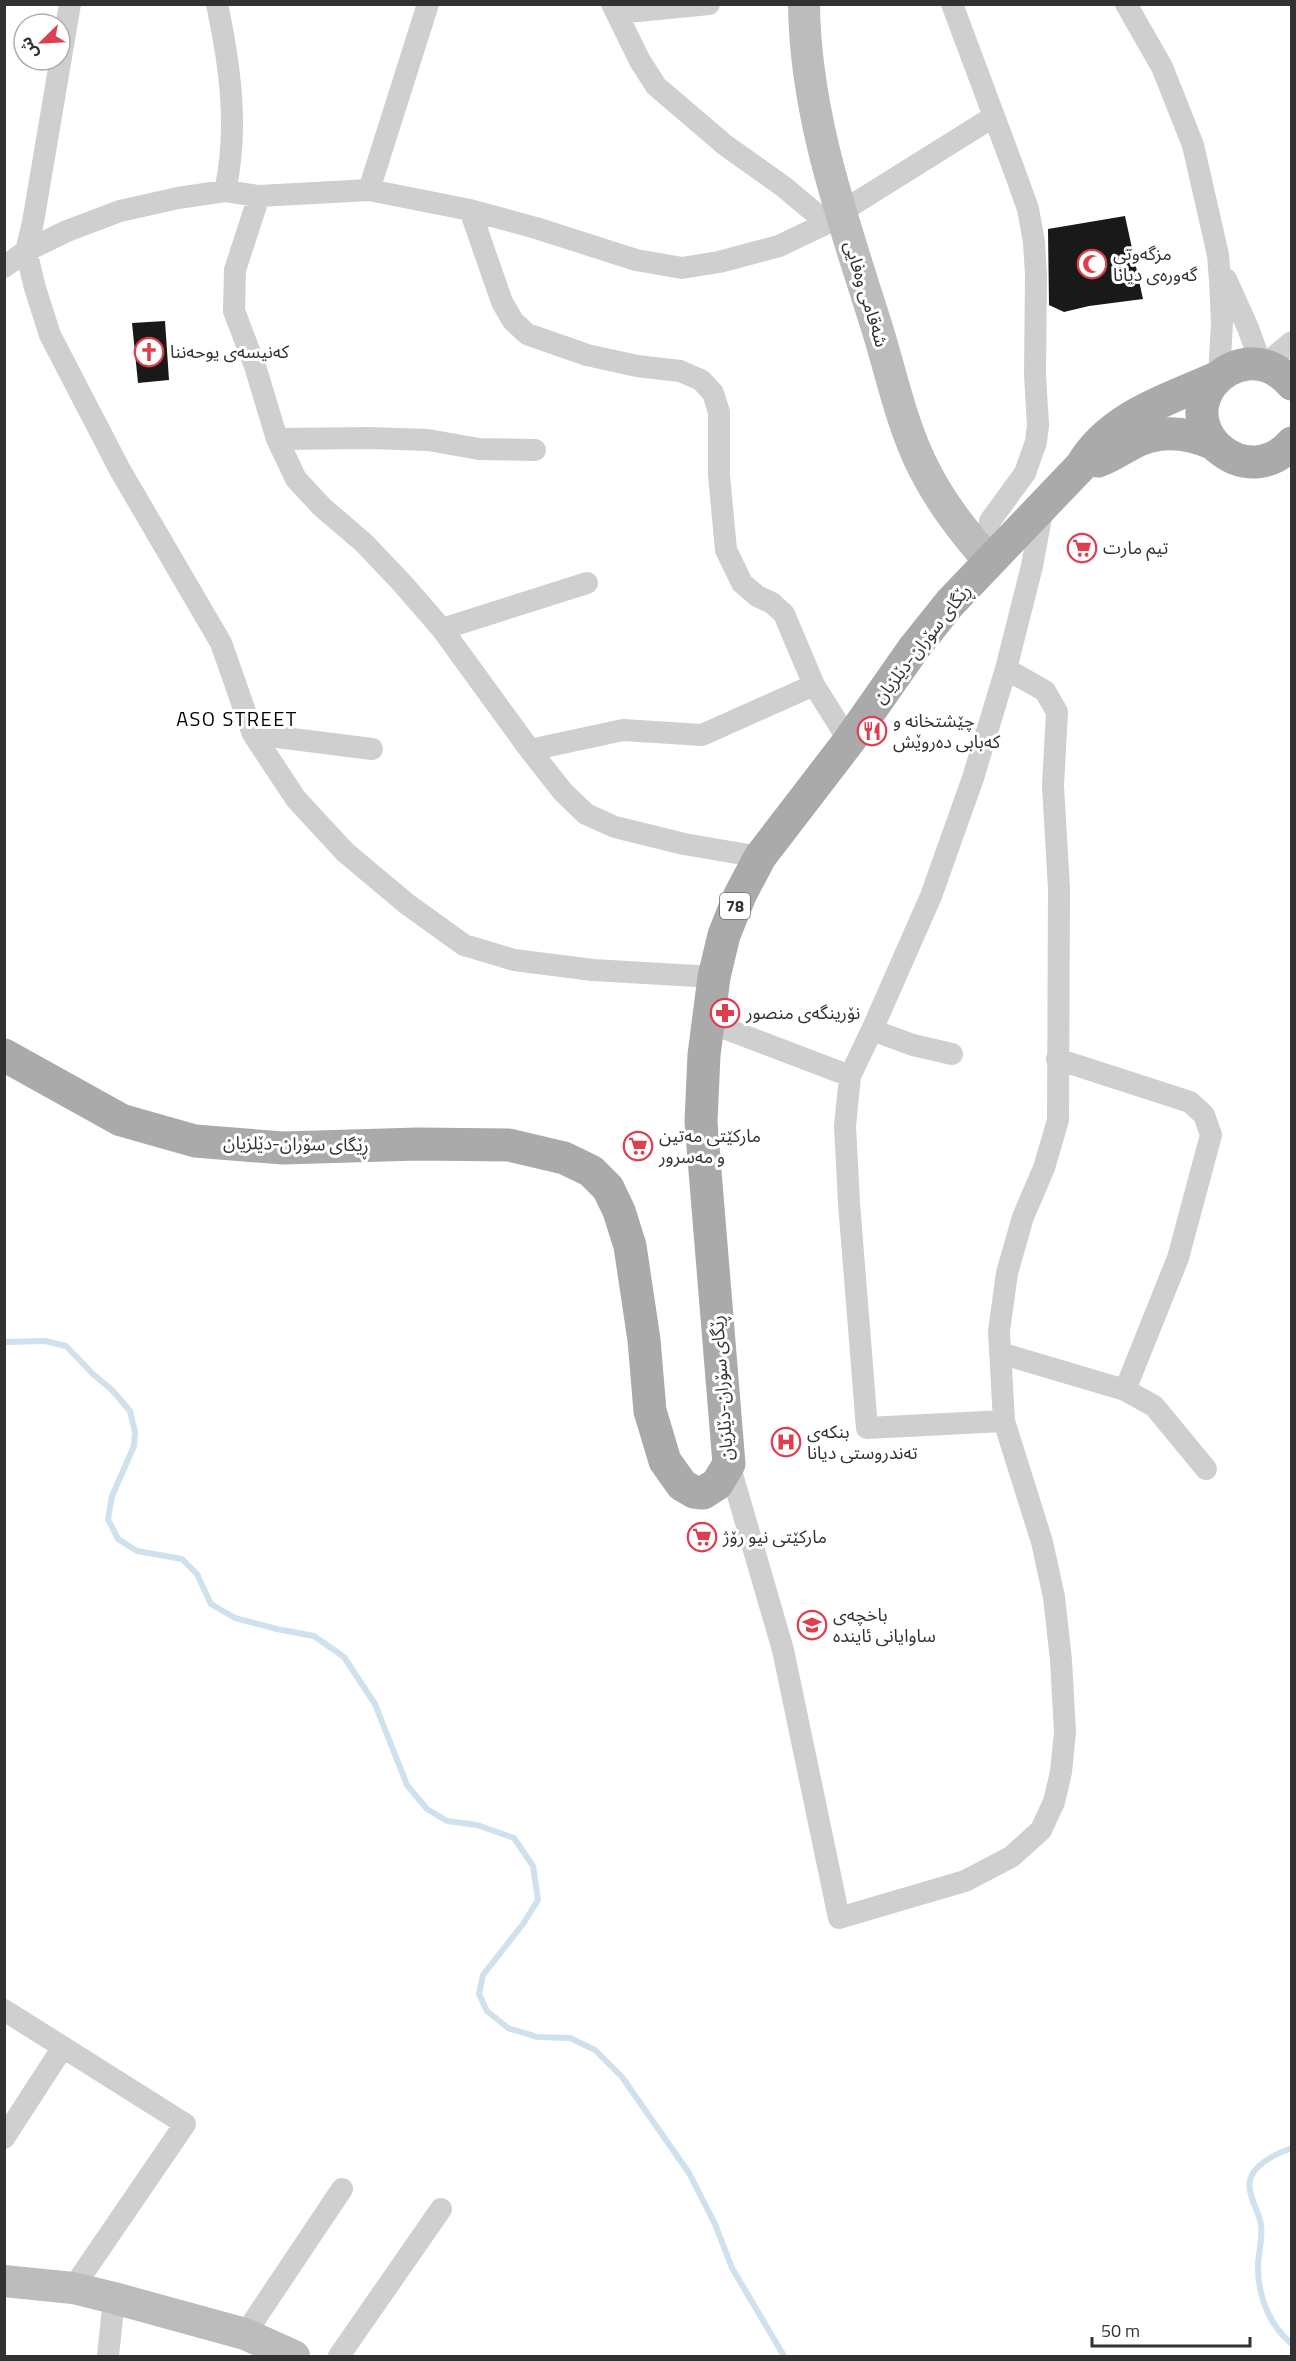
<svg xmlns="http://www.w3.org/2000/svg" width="1296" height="2361" font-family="'Titillium Web','Noto Sans Arabic',sans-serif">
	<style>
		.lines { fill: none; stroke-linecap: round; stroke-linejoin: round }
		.stream { stroke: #cfe1ec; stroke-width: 6 }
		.building { fill: #191919 }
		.street { stroke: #cfcfcf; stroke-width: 22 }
		.secondary { stroke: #bcbcbc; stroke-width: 32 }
		.primary { stroke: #aaa; stroke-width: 33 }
		.labels { text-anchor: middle; stroke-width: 6; stroke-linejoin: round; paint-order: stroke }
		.shield { fill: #fff; stroke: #707070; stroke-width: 1.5 }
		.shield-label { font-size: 16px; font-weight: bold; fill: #323232 }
		.poi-label { font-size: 18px; fill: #323232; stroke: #fff; text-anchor: start }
		.street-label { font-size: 18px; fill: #323232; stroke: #fff }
		.neighbourhood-label { font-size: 20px; letter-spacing: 1.5px; fill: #000; stroke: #fff }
	</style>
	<rect width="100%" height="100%" fill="#fff"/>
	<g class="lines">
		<!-- stream -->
		<path class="stream" d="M4,1342L45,1341L66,1346L93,1374L112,1390L130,1411L135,1432L134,1446L112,1496L108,1519L118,1539L137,1551L182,1559L197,1574L211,1604L235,1618L277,1629L314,1636L344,1657L375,1704L407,1785L427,1809L447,1821L477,1825L514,1838L533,1866L538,1900L523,1924L483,1975L479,1994L487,2011L508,2028L537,2037L570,2038L595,2050L622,2077L689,2173L715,2224L732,2268L784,2356
			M1292,2148C1278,2153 1257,2162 1251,2177C1245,2192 1259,2210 1261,2225C1263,2239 1258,2253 1258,2267C1258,2296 1269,2325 1292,2344"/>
	</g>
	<!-- building -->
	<path class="building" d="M1125,216L1143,299L1089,306L1064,312L1049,305L1048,229Z
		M165,321L169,380L138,383L132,323Z"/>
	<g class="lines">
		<!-- street -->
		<path class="street" d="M70,4L33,222L26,251L35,288L50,335L120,470L221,643L253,734L296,799L345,852L407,904L464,945L514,960L593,970L714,977
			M217,4C230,66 239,129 225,191
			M612,4L640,61L656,86L725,145L784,187L827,223
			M952,4L1017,178L1028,209L1034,242L1036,275L1035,375L1038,425L1036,442L1025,473L990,521L988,537L996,555
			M1126,4L1162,67L1193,145L1218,255L1220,280L1222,323L1219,376
			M617,13L709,4
			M369,190L428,4
			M259,196L235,270L234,311L255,366L277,439L296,479L322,507L364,543L402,583L442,629L530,750L563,792L586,814L615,827L684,844L760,857
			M470,210L502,302L513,321L527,334L587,355L637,366L680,371L701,380L713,393L719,412V475L726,550L742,583L757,596L772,603L784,614L814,685L849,741
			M4,267L26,251L67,231L120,211L178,198L225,191L259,196L369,190L470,210L536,228L636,260L682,268L719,262L779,246L827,223L841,212L993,117
			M1226,279L1248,328L1261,364
			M1264,365L1292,342
			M277,439L369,438L428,440L479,449L535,450
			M442,629L587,583
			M253,734L372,749
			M530,750L623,730L702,735L814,685
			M708,1022L850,1076
			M872,1030L913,1045L952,1054
			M1000,1353L1125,1390L1178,1258L1211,1135L1204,1115L1190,1102L1057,1059
			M1125,1390L1154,1406L1206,1469
			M1004,1421L867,1428L849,1203L845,1126L850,1076L872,1030L931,896L973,778L1006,669L1032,566L1043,507
			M729,1464L783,1650L839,1918L965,1881L1011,1857L1041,1830L1054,1802L1061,1772L1065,1732L1061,1660L1054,1597L1042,1542L1004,1421L999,1331L1007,1273L1023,1217L1044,1168L1058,1120L1059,889L1053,786L1057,712L1045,691L1006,669
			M4,2010L185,2124L73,2288
			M4,2138L63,2047
			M245,2334L342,2189
			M108,2356L114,2298
			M339,2356L441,2209"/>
		<!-- secondary -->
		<path class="secondary" d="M804,4C805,117 845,225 878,331C892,377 902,426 924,469C941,503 964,532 989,561
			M4,2281L73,2288L114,2298L245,2334L294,2356"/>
		<!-- primary -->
		<path class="primary" d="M1292,384C1281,371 1265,362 1247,364C1233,366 1221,373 1212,384C1175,434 1249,493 1292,443
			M1098,461C1110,457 1120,450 1131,444C1158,429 1187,432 1214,444
			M4,1055L121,1120L195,1141L283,1148L418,1144L509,1145L564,1158L591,1171L608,1188L619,1211L630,1246L644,1340L650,1411L665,1461L682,1485L694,1492L703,1493L717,1484L729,1464L701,1122L704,1055L714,977L724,935L740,895L760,857L849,741L914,648L950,603L1081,466C1109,417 1168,399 1217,378"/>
	</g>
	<!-- icons -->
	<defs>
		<g id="mosque-ring" transform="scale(1.5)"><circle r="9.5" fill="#fff" stroke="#de3f4e" stroke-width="1.5"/><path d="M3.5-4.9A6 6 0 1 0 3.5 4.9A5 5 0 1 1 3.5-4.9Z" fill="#de3f4e"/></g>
		<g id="church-ring" transform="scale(1.5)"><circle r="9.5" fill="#fff" stroke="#de3f4e" stroke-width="1.5"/><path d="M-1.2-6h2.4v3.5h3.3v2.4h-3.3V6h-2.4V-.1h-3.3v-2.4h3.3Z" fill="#de3f4e"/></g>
		<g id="supermarket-ring" transform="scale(1.5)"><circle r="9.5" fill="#fff" stroke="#de3f4e" stroke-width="1.5"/><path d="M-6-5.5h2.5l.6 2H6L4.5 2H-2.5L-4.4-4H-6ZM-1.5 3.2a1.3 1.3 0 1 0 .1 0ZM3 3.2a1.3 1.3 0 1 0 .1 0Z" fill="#de3f4e"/></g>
		<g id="restaurant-ring" transform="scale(1.5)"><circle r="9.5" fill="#fff" stroke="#de3f4e" stroke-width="1.5"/><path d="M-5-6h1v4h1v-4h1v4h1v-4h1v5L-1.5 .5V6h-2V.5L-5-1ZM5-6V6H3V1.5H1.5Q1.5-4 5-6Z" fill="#de3f4e"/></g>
		<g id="pharmacy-ring" transform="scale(1.5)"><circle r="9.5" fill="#fff" stroke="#de3f4e" stroke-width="1.5"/><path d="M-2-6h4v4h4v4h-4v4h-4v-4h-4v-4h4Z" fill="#de3f4e"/></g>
		<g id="hospital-ring" transform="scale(1.5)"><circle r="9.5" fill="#fff" stroke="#de3f4e" stroke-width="1.5"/><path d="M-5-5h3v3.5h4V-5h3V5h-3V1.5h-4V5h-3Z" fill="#de3f4e"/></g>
		<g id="school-ring" transform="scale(1.5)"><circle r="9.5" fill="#fff" stroke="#de3f4e" stroke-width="1.5"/><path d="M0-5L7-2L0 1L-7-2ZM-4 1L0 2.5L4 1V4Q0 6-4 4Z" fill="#de3f4e"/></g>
	</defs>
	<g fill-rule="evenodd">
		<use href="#mosque-ring" x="1092" y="264"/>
		<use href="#church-ring" x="149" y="352"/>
		<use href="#supermarket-ring" x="1082" y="548"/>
		<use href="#restaurant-ring" x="872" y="731"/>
		<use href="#pharmacy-ring" x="725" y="1013"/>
		<use href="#supermarket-ring" x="638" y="1146"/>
		<use href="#hospital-ring" x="786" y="1442"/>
		<use href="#supermarket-ring" x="702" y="1537"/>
		<use href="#school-ring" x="812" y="1625"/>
	</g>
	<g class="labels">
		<!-- shield labels -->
		<rect class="shield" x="720" y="893" width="30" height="26" rx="4.5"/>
		<g class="shield-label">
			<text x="735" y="912">78</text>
		</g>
		<!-- poi labels -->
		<g class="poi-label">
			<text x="1113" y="260">مزگەوتی<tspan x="1113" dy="21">گەورەی دیانا</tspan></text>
			<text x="170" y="358">کەنیسەی یوحەننا</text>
			<text x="1103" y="554">تیم مارت</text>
			<text x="893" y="727">چێشتخانە و<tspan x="893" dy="21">کەبابی دەروێش</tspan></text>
			<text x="746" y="1019">نۆرینگه‌ی منصور</text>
			<text x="659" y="1142">مارکێتی مەتین<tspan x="659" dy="21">و مەسرور</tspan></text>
			<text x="807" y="1438">بنکەی<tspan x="807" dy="21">تەندروستی دیانا</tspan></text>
			<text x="723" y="1543">مارکێتی نیو رۆژ</text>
			<text x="833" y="1621">باخچەی<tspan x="833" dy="21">ساوایانی ئایندە</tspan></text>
		</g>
		<!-- street labels -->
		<g class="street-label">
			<text transform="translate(866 294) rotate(73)" y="6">شەقامی وەفایی</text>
			<text transform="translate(922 644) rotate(-52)" y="6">ڕێگای سۆران-دێلزیان</text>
			<text transform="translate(296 1144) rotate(1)" y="6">ڕێگای سۆران-دێلزیان</text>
			<text transform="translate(722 1388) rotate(-94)" y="6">ڕێگای سۆران-دێلزیان</text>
		</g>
		<!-- neighbourhood labels -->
		<g class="neighbourhood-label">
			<text x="237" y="726">ASO STREET</text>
		</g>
	</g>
	<!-- border -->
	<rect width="1296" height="2361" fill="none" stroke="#323232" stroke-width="12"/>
	<!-- north arrow -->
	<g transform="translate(42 42) rotate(246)"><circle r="28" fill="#ffffff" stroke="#adadad" stroke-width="1.5"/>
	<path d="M0-4.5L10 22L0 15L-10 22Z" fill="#de3f4e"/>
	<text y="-9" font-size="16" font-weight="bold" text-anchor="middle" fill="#323232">ش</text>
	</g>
	<!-- scale -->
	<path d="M1092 2337v9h158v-9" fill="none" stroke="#323232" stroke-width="3"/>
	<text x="1101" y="2337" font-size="18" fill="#323232" stroke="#ffffff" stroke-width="4.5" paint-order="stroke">50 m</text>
</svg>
